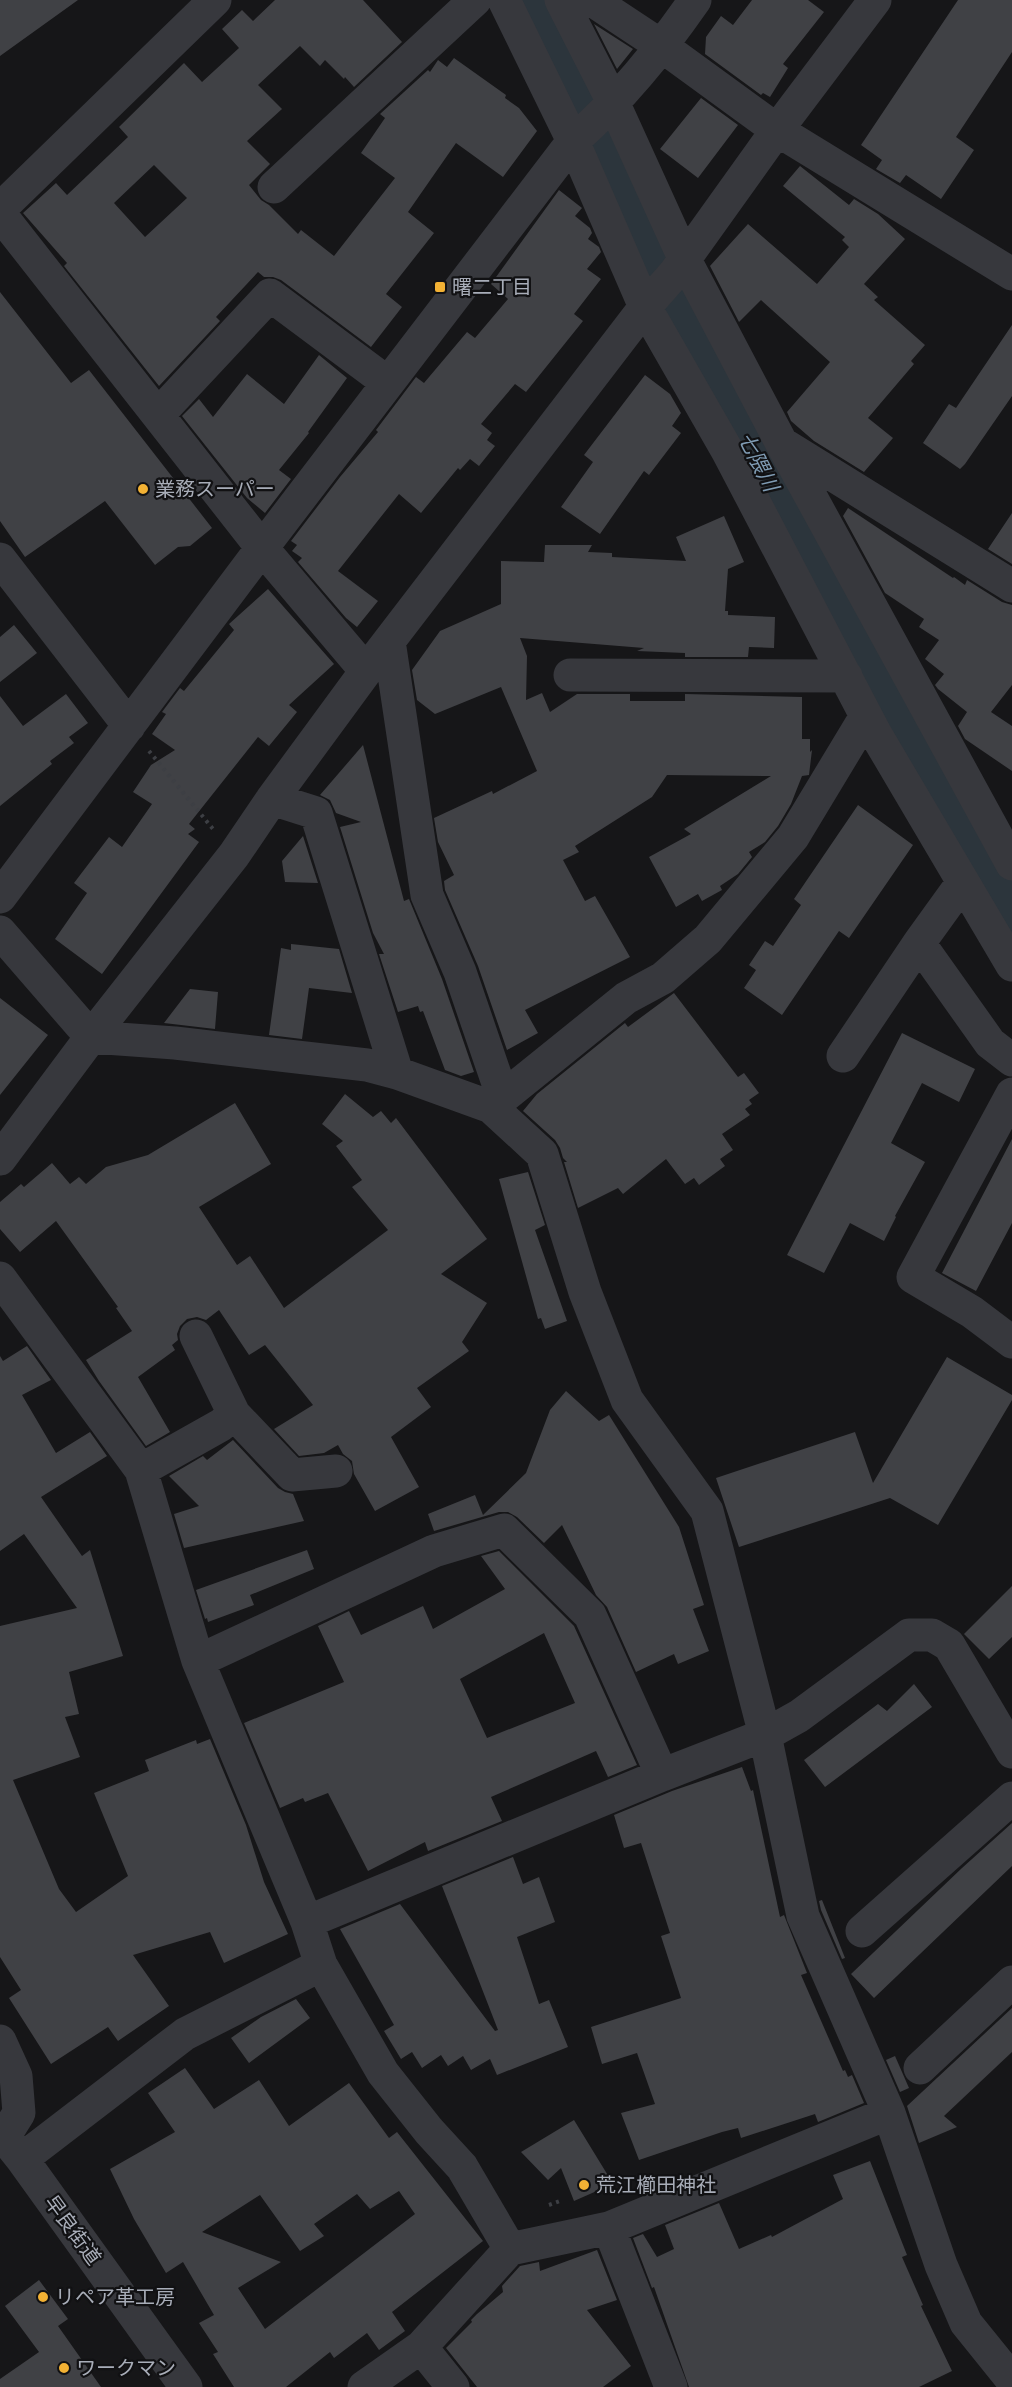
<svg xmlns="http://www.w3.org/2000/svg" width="1012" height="2387" font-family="'Space Grotesk','Noto Sans JP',sans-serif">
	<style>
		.water { fill: #2c353c }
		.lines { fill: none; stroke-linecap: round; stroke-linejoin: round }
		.river { stroke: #2c353c; stroke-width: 56 }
		.building { fill: #404145; fill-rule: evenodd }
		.path { stroke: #3d3f44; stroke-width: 4; stroke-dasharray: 3 4.5; stroke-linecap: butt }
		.minor { stroke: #37383d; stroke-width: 33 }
		.poi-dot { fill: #f2b134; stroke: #111113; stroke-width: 2 }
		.labels { text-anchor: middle; stroke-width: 4.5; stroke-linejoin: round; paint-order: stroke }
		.poi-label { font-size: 20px; fill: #a8adb8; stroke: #111113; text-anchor: start }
		.street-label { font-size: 20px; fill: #a8adb8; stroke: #111113 }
		.water-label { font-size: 21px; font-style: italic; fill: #7f9bb3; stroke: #111113 }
	</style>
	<rect width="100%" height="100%" fill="#161618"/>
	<!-- water -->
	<path class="water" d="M514,0H543L591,94L570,108Z
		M609,142L655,229L635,251L592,160Z"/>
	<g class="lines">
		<!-- river -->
		<path class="river" d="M526,0L571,86L631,213L747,446L824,593L1012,913"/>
	</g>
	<!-- building -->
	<path class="building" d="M0,0H78L0,56Z
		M275,0H363L402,42L354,87L345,77L344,79L325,60L320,66L300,46L258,85L282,109L247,141L270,164L249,185L261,200L269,205L298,234L301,230L334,256L395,178L361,153L385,118L380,114L428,70L430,72L438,60L447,67L454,58L506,95L505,98L519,108L537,131L503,177L456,143L408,212L434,233L386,294L402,307L371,347L281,280L273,277H264L258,272L216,317L220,321L159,386L64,266L67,263L23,213L56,183L67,195L128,137L119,127L184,63L202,82L239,48L222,29L242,10L253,21ZM154,165L187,198L145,237L114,203Z
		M752,0H808L824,12L783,64L788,68L770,97L763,93L761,95L705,54L706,37L721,16L733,25Z
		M958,0H1012V52L956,137L974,150L941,199L906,175L900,183L876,169L882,160L861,145Z
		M594,24L633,49L617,69Z
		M701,98L738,125L698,178L660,149Z
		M800,166L849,205L854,199L878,214L905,239L864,284L878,297L874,300L925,345L911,361L914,364L868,418L893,438L864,472L814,441L791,421L787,412L830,362L761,300L739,322L710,266L748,224L817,284L849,247L842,240L845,237L783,186Z
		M559,190L582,208L575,216L590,228L592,233L588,239L599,247L601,252L587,269L601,279L574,314L583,321L526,392L515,384L481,424L492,433L487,440L495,446L479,466L470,459L460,470L458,468L421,513L399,494L338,571L378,601L357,627L346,618L298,562L302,558L292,551L297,545L291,541L340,477L378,432L376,430L416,377L424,383L467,332L475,338L508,299L491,284Z
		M0,292L71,383L89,370L212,528L190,546L178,547L155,565L105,501L25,557L0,521Z
		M1012,325V396L965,464L960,469L923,443L949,404L956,408Z
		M319,355L347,378L308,432L309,433L279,470L291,479L265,513L247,498L182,416L199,399L213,417L247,374L284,404Z
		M645,375L670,394L681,413L672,426L681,433L649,475L644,471L600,534L561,507L593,462L584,455Z
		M848,508L953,578L954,577L965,585L967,580L1002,602L1012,605V685L991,712L1012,726V771L965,739L958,726L967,712L938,689L935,685L944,674L925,659L939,640L919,627L924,619L885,593L843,516Z
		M1012,513V564L988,549Z
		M724,516L744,562L728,569L725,611H728V615L775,617L774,648L749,647L748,657H685V653L637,651L644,648L520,638L527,656L526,700L542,693L550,712L577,694H630V701H685V694L802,697V739H810V752L812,750L809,775L802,776L791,804L778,826L765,842L749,852L752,857L738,874L720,886L722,890L702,901L698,894L676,907L649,857L691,834L684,829L771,776L667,775L652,797L575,846L579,852L563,860L585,901L595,896L630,957L525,1010L538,1033L507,1050L478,966L445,890L444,881L454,875L438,842L434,818L492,791L493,794L537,771L501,687L435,714L417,700L412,670L440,631L501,604V561L544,562L545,545H592L588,552L612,553V557L686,561L676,537Z
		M268,589L334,664L289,705L297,712L269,746L258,737L189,824L195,829L188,834L199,842L102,974L55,939L87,893L74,883L109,837L122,847L152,804L133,792L151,765L175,750L152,734L166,714L162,712L180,688L184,691L234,630L229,624Z
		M14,625L37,653L0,682V637Z
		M66,694L88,723L69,737L74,743L50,761L52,764L0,806V696L23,726Z
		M363,745L404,901L409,899L442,979L474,1072L461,1076L445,1070L423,1011L420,1012L418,1006L398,1012L379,954H384L373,933L340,827L361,822L336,813L330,800L320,795Z
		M858,805L913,845L849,938L839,931L782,1015L744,988L756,970L749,965L765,941L773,946L801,905L794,899Z
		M303,836L318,883L285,882L282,861Z
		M291,944L339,949L352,993L309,988L302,1039L269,1035L281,948L291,950Z
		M190,989L218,992L215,1029L164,1023Z
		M674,993L738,1077L744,1073L759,1093L749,1100L752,1104L745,1109L750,1115L722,1134L733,1150L720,1159L725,1166L699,1185L694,1178L685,1184L666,1159L623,1194L618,1188L578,1208L564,1162H567L563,1158L560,1148L555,1140L523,1111L537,1094L625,1023L628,1027Z
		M0,998L48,1035L0,1095Z
		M902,1033L975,1069L959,1102L922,1083L891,1143L925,1162L895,1216L896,1217L884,1241L850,1223L824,1273L787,1255Z
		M345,1094L373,1117L381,1111L391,1123L396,1118L487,1239L441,1274L487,1303L462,1342L469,1351L417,1388L431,1407L391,1437L419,1487L375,1511L354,1474L352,1461L343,1454L338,1445L324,1453L299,1456L274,1429L313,1405L265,1345L249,1355L219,1310L206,1320L197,1317L187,1319L180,1326L177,1334L178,1340L172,1345L175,1350L138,1377L170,1432L146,1446L99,1381L86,1360L132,1331L116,1308L118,1307L56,1221L20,1252L0,1229V1202L21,1184L24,1187L52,1163L70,1184L79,1177L86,1184L106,1167L148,1155L235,1103L271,1164L199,1207L237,1265L250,1256L284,1308L388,1230L352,1187L362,1180L336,1146L343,1141L322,1124Z
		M1012,1139V1223L976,1291L942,1273Z
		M528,1172L545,1225L535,1230L567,1321L545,1329L541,1318L538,1319L499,1179Z
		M27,1346L51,1380L22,1395L56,1453L90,1432L107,1456L41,1497L82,1556L90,1550L123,1656L69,1672L79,1714L65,1717L80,1757L13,1780L59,1889L76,1912L128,1876L94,1793L149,1771L145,1760L196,1740L197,1744L210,1739L246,1825L264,1882L288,1934L224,1963L210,1932L133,1955L169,2006L118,2041L108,2027L51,2064L9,1998L21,1990L0,1957V1626L77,1608L24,1534L0,1551V1356L3,1361Z
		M947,1357L1012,1395V1400L938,1525L890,1498L739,1547L716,1478L855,1432L873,1483Z
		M566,1391L599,1421L609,1415L679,1527L704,1605L693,1609L709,1651L678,1664L674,1654L636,1672L607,1607L596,1595L562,1525L544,1543L517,1517L508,1512H499L434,1531L428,1514L475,1495L483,1515L526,1473L550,1410Z
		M233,1440L278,1488L285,1492L293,1494L304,1521L184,1548L174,1514L199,1506L169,1476L203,1456L207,1460Z
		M307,1550L314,1569L250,1595L254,1605L208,1622L207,1618L205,1619L196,1590Z
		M499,1551L574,1626L637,1765L608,1777L596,1751L491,1797L502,1821L428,1851L425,1842L368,1871L328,1793L305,1802L303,1798L280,1808L244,1723L344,1682L318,1626L349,1611L361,1635L423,1606L433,1629L505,1589L481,1556ZM544,1633L575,1703L487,1738L460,1679Z
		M1012,1586V1637L989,1659L964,1634Z
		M914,1684L932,1707L825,1787L804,1760L878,1704L887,1711Z
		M742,1767L751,1791L753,1790L780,1917L784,1915L807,1973L801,1975L843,2071L845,2070L848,2077L852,2075L864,2103L818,2122L815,2114L741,2138L738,2128L722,2132L639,2160L621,2113L655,2104L637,2053L602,2064L591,2027L681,1998L661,1936L670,1933L641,1843L624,1848L614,1815L672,1791Z
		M1012,1823V1866L874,1998L851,1974L962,1868Z
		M513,1857L523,1884L539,1877L555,1922L517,1937L539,2004L549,2000L568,2047L497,2075L490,2059L471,2070L463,2056L448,2066L441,2055L422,2068L412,2052L401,2059L384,2031L394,2025L340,1929L400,1904L495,2031L498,2030L442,1886Z
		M822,1900L845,1958L842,1959L821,1910L819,1901Z
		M296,1999L310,2018L249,2063L231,2038L261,2017Z
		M1012,2008V2052L944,2116L957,2127L919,2143L907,2106Z
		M895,2056L909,2088L900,2092L886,2060Z
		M185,2068L214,2109L259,2080L289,2126L349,2083L389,2138L397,2132L483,2241L392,2312L405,2331L379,2350L367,2333L334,2358L330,2352L286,2387H234L213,2354L218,2352L199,2323L214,2315L183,2262L166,2273L134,2219L110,2169L175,2132L148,2093ZM399,2191L415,2214L265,2329L238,2288L281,2262L202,2232L260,2195L300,2251L324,2236L314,2224L357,2194L370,2209Z
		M574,2120L612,2182L598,2188L599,2190L574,2201L561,2168L548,2180L521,2152Z
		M870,2161L907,2255L902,2257L923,2305L921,2306L952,2371L919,2387H689L654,2287L652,2288L633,2238L643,2234L657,2257L674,2249L665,2225L719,2203L739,2249L771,2235L772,2237L843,2199L833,2175Z
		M597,2250L617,2300L587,2310L631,2366L603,2387H477L446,2348L472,2322L471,2320L477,2314L503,2292L502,2286L520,2266L539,2262L540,2271Z
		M39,2280L68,2319L58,2326L101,2387H0V2379L39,2352L5,2306Z"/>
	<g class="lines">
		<!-- path -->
		<path class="path" d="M149,751L213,829
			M549,2205L563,2200"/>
		<!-- minor -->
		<path class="minor" d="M504,0L573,141L645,307L728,452L875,733L1012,965
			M561,0L614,104L684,258L782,444L1012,864
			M592,0L663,47L777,130L1012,274
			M274,187L475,0
			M0,209L215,0
			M0,214L262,548L366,671
			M158,415L270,295L388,383
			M783,444L1012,586
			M0,559L129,726
			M389,641L427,895L460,972L503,1098
			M570,675L846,676
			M272,799L316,813L397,1073
			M963,882L919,943L990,1043L1012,1060
			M0,897L262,548L573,141C621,99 658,53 695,0
			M0,932L91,1037L175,1043L367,1065L397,1073L491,1107L542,1154L585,1292L627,1400L707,1511L765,1735L803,1916L889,2113L941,2265L966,2323L1012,2380
			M843,1056L919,943
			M1012,1094L913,1277L972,1312L1012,1342
			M491,1107L626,998L663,978L708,939L793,837L866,716
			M0,1159L91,1037L234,855L272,799L366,671L645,307L674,274L777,130L875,0
			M0,1278L141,1470L198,1661
			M234,1414L292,1475L336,1471
			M141,1470L221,1425L234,1414L196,1336
			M307,1922L662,1775L765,1735L799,1716L909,1635H932L949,1645L1012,1752
			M862,1931L1012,1798
			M321,1965L383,2073L429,2131L462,2167L510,2249
			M0,2041L16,2076L19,2113L4,2137
			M920,2068L1012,1982
			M0,2132L22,2159L186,2387
			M22,2159L185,2034L321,1965L307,1922L198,1661L434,1551L504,1530L590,1615L662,1775
			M421,2347L453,2387
			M364,2387L421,2347L510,2249L609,2228
			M671,2387L609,2228L889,2113"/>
	</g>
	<!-- markers -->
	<g class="poi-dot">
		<rect x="434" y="281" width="12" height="12" rx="3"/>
		<circle cx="143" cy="489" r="6"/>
		<circle cx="584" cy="2185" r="6"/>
		<circle cx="43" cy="2297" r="6"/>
		<circle cx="64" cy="2368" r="6"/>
	</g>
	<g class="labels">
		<!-- poi labels -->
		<g class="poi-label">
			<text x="452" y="294">曙二丁目</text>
			<text x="155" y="496">業務スーパー</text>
			<text x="596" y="2192">荒江櫛田神社</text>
			<text x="55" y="2304">リペア革工房</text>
			<text x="76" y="2375">ワークマン</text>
		</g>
		<!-- street labels -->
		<g class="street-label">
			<text transform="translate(73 2230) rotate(54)" y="7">早良街道</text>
		</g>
		<!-- water labels -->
		<g class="water-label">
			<text transform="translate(758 462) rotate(63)" y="7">七隈川</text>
		</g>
	</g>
</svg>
